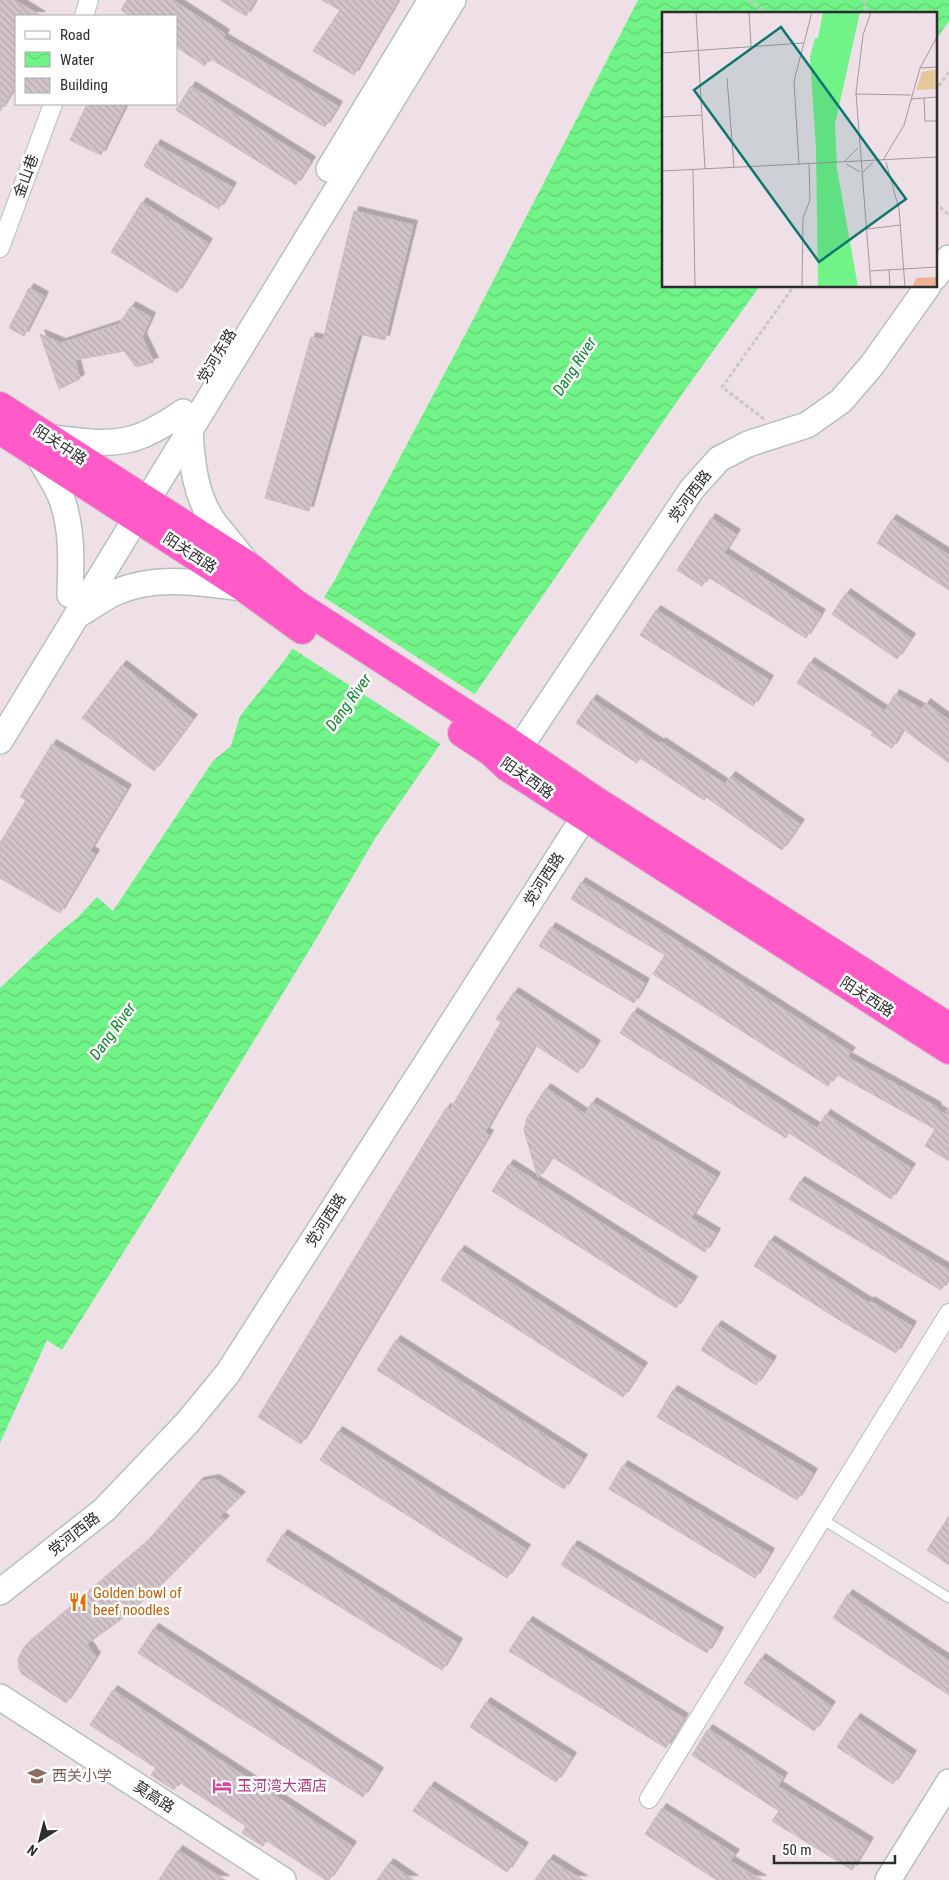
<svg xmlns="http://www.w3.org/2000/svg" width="949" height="1880" font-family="'Roboto Condensed','Noto Sans SC',sans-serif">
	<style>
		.water { fill: url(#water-waves) }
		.pier { fill: #efe0e8 }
		.building { fill: url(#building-back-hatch); stroke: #cbb9c1; filter: url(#shadow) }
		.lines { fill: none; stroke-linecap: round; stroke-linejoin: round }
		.lane-casing { stroke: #b3c1bd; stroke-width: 11 }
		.street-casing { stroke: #b3c1bd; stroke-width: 20 }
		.secondary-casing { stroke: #b3c1bd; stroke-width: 28 }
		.highway-casing { stroke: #c8c8c8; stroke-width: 30 }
		.path { stroke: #c8c8c8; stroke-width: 3; stroke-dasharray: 4 2.5; stroke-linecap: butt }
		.lane { stroke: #fff; stroke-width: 9 }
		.street { stroke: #fff; stroke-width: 18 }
		.secondary { stroke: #fff; stroke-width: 25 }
		.highway { stroke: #ff5ac7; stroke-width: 28 }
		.labels { text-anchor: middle; stroke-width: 5; stroke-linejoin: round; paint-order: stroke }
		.street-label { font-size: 15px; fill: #2d2d2d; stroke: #fff }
		.food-label { font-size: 15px; fill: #c56008; stroke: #fff; text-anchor: start }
		.education-label { font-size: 15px; fill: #785e54; stroke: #fff; text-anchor: start }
		.hotel-label { font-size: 15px; fill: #b23c85; stroke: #fff; text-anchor: start }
		.water-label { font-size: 16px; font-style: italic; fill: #0b872a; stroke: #fff }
		.inset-road { fill: none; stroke: #a1989d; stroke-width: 1 }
		.view { fill: #0f766e; fill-opacity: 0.15; stroke: #0f766e; stroke-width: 2.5 }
		.inset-edge { fill: none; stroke: #2d2d2d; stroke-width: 2.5 }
	</style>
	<defs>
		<pattern id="water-waves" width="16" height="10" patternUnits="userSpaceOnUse" patternTransform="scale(1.25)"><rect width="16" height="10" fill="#70f387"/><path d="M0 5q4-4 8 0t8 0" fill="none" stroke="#61d175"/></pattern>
		<pattern id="building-back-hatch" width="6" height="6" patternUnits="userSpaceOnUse" patternTransform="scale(1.25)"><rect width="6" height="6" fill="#d2c4ca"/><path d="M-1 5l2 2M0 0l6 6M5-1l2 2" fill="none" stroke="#b5a9ae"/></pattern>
		<filter id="shadow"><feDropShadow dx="4.5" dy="-4.5" stdDeviation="0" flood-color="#0004"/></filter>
	</defs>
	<rect width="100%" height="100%" fill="#efe0e8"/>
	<!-- water -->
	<path class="water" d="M638,0H949V21L935,41V14H663V286H760L685,390L376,837L313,944L162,1191L62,1350L47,1340L0,1443V988L55,936L77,918L97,897L113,911L213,761L231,746L240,716L287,657L336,578L474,318Z"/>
	<!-- pier -->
	<path class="pier" d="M322,596L476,695L442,745L290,647Z"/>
	<!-- building -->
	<path class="building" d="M0,0H15L41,16H16V85L0,111Z
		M127,0H173L225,34L223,38L338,106L325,127L209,58L205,66L176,47V16H130L121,10Z
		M220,0H255L246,16Z
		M322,0H398L354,75L313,51L340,10Z
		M191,86L311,161L296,185L176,110Z
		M87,104H126L101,155L70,140Z
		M156,144L232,187L219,209L144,166Z
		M142,202L208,243L177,293L111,252Z
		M354,211L413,225L385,340L359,334L309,511L265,498L311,337L323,340Z
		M29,288L44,296L24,336L9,328Z
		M131,306L151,317L142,337L154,362L136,367L124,351L75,360L80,379L59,389L40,334L61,343L119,324Z
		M711,518L736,534L724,553L821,614L806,638L708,577L702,586L677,570Z
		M892,519L949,555V590L877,543Z
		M846,593L911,638L897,659L832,614Z
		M656,610L769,680L753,706L640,635Z
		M810,662L885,711L895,694L922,709L926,703L949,720V763L903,729L892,748L871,735L873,732L797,683Z
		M122,665L193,719L154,771L82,718Z
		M592,699L660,744L661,742L725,784L731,776L800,824L782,850L706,797L704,800L640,758L637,763L576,723Z
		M52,744L127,789L90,851L95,854L60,913L0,878V843L26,800L20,797Z
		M581,882L660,930L851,1052L847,1057L937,1107L936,1109L945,1114L949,1107V1161L925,1146L935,1129L836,1074L828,1086L653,974L665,955L571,899Z
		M551,927L645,983L634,1003L539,946Z
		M514,992L596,1045L578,1073L535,1045L485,1132L489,1135L301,1444L258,1417L446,1108L450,1110L501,1022L496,1019Z
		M633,1012L817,1128L826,1114L911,1168L891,1199L789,1133L786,1138L620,1033Z
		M546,1088L585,1114L592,1102L716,1177L691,1218L716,1233L705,1252L552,1157L538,1178L524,1130L527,1118Z
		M509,1164L693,1281L676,1308L492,1191Z
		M800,1181L949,1270V1277L941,1290L789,1199Z
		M770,1240L869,1303L870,1301L912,1326L896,1353L841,1321L754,1266Z
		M460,1250L643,1367L623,1397L441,1280Z
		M717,1325L772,1361L756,1385L701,1350Z
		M396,1340L583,1459L564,1489L377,1370Z
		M673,1390L813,1473L797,1500L657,1417Z
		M338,1431L526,1549L507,1578L320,1460Z
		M623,1465L770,1553L755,1578L609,1489Z
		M215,1479L241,1496L220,1517L225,1520L158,1588L123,1618L87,1644L96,1657L66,1703L22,1674L19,1668L18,1659L24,1647L146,1543L199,1482Z
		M949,1516V1565L927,1550Z
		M283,1534L458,1643L442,1670L266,1561Z
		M573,1545L719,1632L707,1653L561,1565Z
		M848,1594L949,1661V1695L833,1618Z
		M528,1621L684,1718L666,1748L509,1651Z
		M154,1628L379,1772L363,1797L138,1653Z
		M761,1658L831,1706L814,1731L744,1683Z
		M113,1690L352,1846L329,1880H326L267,1841L263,1846L242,1833L246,1826L179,1782L174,1790L151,1775L156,1768L90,1725Z
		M486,1702L572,1757L556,1782L470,1727Z
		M856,1718L912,1755L893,1784L837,1747Z
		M708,1729L783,1777L778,1786L869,1842L852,1870L772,1821L779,1811L692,1755Z
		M430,1786L524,1847L507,1872L413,1811Z
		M662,1808L735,1854L730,1861L762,1880H717L645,1834Z
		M178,1850L225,1880H159Z
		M549,1859L583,1880H535Z
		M389,1863L414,1880H377Z"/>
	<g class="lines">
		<!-- lane casing -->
		<g class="lane-casing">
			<path id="lane" d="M822,1519L949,1598"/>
		</g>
		<!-- street casing -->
		<g class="street-casing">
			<path id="street" d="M84,16L89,0
				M0,248L53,104
				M649,1799L949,1313"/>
		</g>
		<!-- secondary casing -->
		<g class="secondary-casing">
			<path id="secondary" d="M329,169L431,0
				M935,277L949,258
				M190,431C192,464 195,496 215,524C225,536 235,548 245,561
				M47,437C78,441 113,448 143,435C157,429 170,421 183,412
				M38,456C46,469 55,483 61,497C73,529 71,562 70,595
				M81,613C92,607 103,598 114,593C156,574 200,583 244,588
				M0,741L453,0
				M508,765L692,489L719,459L748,444L807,425L841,401L872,365L928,286
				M0,1592L104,1510L187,1423L228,1373L595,800
				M0,1697L283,1880
				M888,1880L949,1782"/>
		</g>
		<!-- highway casing -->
		<g class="highway-casing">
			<path id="highway" d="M0,406L249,566L295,603L502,737L595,800L949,1027
				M0,430L244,588L302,630
				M462,733L491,752L507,767L949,1050"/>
		</g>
		<!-- path -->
		<path class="path" d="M749,0L769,14
			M864,0L867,14
			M935,91L949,72
			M935,203L949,215
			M764,419L722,387L794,286"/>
		<!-- lane -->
		<use href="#lane" class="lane"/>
		<!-- street -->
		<use href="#street" class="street"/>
		<!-- secondary -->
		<use href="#secondary" class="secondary"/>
		<!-- highway -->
		<use href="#highway" class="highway"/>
	</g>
	<!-- icons -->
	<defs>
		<g id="restaurant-bare" transform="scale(1.5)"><path d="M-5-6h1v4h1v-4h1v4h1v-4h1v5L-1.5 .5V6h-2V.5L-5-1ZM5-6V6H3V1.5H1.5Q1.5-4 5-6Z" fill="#e8710a" stroke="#fff" stroke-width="2.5" paint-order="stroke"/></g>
		<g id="school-bare" transform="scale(1.5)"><path d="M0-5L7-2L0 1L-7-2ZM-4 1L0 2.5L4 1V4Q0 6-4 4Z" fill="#8d6e63" stroke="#fff" stroke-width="2.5" paint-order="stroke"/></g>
		<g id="hotel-bare" transform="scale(1.5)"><path d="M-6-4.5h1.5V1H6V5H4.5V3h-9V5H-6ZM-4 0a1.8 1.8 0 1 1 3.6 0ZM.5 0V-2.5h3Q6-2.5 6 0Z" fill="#d1479c" stroke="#fff" stroke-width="2.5" paint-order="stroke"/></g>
	</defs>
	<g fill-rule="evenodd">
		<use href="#restaurant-bare" x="78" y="1602"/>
		<use href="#school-bare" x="37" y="1776"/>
		<use href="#hotel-bare" x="222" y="1786"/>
	</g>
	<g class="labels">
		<!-- street labels -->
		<g class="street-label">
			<text transform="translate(26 176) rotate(-70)" y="5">金山巷</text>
			<text transform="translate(217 356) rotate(-59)" y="5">党河东路</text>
			<text transform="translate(60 445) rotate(33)" y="5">阳关中路</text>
			<text transform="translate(690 496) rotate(-53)" y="5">党河西路</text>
			<text transform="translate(190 553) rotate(33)" y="5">阳关西路</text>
			<text transform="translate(527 778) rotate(35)" y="5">阳关西路</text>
			<text transform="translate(544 879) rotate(-57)" y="5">党河西路</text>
			<text transform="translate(867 997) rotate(33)" y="5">阳关西路</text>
			<text transform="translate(326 1220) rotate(-57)" y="5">党河西路</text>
			<text transform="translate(74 1534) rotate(-38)" y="5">党河西路</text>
			<text transform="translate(154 1797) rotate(33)" y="5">莫高路</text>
		</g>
		<!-- food labels -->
		<g class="food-label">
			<text x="93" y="1598">Golden bowl of<tspan x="93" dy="17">beef noodles</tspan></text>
		</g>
		<!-- education labels -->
		<g class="education-label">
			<text x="52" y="1781">西关小学</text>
		</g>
		<!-- hotel labels -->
		<g class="hotel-label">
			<text x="237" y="1791">玉河湾大酒店</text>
		</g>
		<!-- water labels -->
		<g class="water-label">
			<text transform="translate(574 366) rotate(-57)" y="6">Dang River</text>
			<text transform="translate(348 702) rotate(-54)" y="6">Dang River</text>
			<text transform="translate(112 1031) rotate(-54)" y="6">Dang River</text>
		</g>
	</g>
	<!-- overview -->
	<g transform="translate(662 12)">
		<rect width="275" height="275" fill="#efe0e8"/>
		<path d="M275,57V77L254,78L260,60Z" fill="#e6c69b"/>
		<path d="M275,265V275H250L254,266Z" fill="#eeb396"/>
		<path d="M161,0H198L173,112L175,157L196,275H156L154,136L148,45L153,26H156Z" fill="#70f387"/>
		<path class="inset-road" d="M34,0L43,157M87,0L89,34M209,0L201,23L194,81L209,275M0,41L141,31M258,56L275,55M65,66L72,155M193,82L249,83M262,86L263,109H275M249,87L275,85M0,105L40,103M221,148L242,113L258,56L275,25M183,149L196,136M224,150L237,197L243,275M184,152L198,160M137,153L132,69L150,0M31,158L33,275M0,159L275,145M200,161L211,150M205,217L239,213M227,258L228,275M208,259L275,255M140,275L141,206L148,188L147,152"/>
		<path class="view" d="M119,15L244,187L157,250L32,78Z"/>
		<rect width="275" height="275" class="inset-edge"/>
	</g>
	<!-- legend -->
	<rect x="15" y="15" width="162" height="90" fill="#ffffff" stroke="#ababab"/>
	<rect x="25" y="31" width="25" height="8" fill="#ffffff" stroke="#ababab"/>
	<text x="60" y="40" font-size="15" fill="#2d2d2d">Road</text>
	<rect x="25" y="52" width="25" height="15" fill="url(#water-waves)" stroke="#ababab"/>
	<text x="60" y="65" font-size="15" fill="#2d2d2d">Water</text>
	<rect x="25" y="78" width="25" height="15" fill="url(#building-back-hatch)" stroke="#ababab"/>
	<text x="60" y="90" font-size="15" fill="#2d2d2d">Building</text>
	<!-- north arrow -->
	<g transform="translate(40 1840) rotate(216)" stroke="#ffffff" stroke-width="4" paint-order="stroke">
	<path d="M0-4L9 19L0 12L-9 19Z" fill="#2d2d2d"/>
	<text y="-8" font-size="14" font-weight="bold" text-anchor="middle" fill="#2d2d2d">N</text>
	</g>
	<!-- scale -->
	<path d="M774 1855v8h121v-8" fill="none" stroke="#2d2d2d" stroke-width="2.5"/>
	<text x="782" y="1855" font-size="15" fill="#2d2d2d" stroke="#ffffff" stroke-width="4" paint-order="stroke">50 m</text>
</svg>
